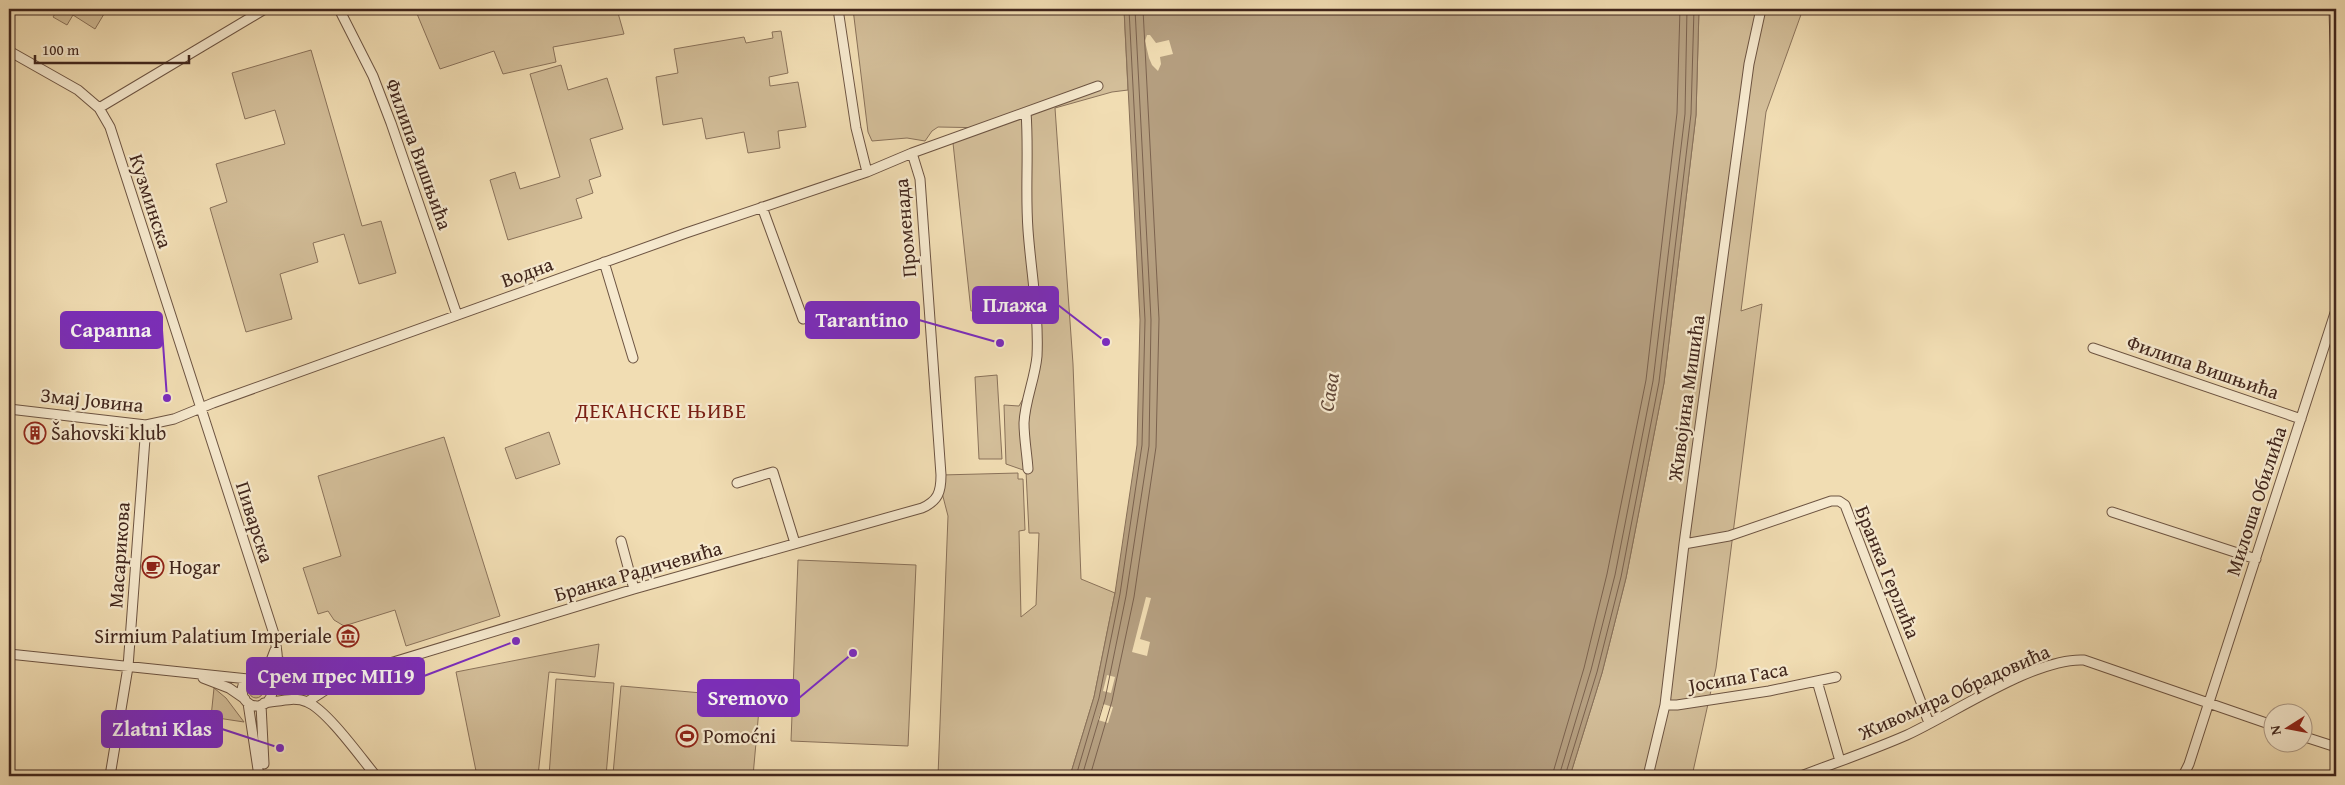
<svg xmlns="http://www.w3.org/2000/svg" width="2345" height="785" font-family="'Gentium Book Plus',serif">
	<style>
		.green { fill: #d3be99; stroke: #8a725a }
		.water { fill: #b59f80; stroke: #876f58 }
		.pier { fill: #f1ddb3 }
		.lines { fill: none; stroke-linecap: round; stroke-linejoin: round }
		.shore { stroke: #7b624e; stroke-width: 1 }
		.minor-casing { stroke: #6d5442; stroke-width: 11 }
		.minor { stroke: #f6e9ce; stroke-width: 9 }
		.labels { text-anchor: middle; stroke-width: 4.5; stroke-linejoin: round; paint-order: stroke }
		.street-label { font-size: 20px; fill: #41261c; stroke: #f6e9ce }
		.poi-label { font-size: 20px; fill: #41261c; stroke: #f6e9ce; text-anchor: start }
		.water-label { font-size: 21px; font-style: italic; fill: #644a3a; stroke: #f6e9ce }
		.neighbourhood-label { font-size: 21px; letter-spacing: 1px; fill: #7a1f14; stroke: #f6e9ce }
		.leader { fill: none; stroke: #7b2cbf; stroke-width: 2 }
		.callout-dot { fill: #7b2cbf; stroke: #f6e9ce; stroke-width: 2 }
		.callout { fill: #7b2cbf; stroke: #7b2cbf; stroke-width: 2 }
		.callout-label { font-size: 21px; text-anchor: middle; font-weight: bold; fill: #fff }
	</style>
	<rect width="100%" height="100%" fill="#f1ddb3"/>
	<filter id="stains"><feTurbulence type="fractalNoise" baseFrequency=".004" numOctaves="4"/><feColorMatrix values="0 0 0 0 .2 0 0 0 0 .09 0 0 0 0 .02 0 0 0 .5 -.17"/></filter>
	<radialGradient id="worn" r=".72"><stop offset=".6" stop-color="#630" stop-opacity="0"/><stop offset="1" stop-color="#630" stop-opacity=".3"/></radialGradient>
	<!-- green -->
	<path class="green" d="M58,9H107L95,29L73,15L67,25L53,17Z
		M415,9H638L618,13L624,34L553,47L556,62L503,74L494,51L440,69Z
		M853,9H1124L1128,90L1112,92L1055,108L1073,364L1081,579L1115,593L1094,697L1070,776H938L948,516L939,481L941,475L1018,473V479H1023L1025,530L1019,531L1021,617L1036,605L1039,533H1029L1026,471L1006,464L1004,405L1019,406L1036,375L1034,305L971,311L953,143L993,128L938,127L932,131L925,141L907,138L872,141L868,132Z
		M1699,9H1803L1766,112L1741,311L1762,304L1716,668L1692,776H1570L1602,673L1626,578L1664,383L1696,115Z
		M781,31L788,73L769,77L770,86L798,82L806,127L778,131L780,148L748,153L744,132L706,139L702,118L663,125L656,77L678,73L674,49L744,37L746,43L773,38L772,32Z
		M311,50L362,226L381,221L396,273L359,284L344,234L313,243L318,262L280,274L292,319L246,332L210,208L227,202L216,164L285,144L275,110L245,119L232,73Z
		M561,65L568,90L607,78L623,129L590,139L601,176L589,180L593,193L576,199L582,218L508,240L490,180L515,172L520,189L560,177L530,74Z
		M997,375L1002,459H979L975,377Z
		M549,432L560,464L516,479L505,448Z
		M444,437L500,616L406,646L395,610L344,626L334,620L328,611L318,614L303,568L341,556L318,476Z
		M798,560L916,565L908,746L791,741Z
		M599,644L595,677L549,672L538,776H477L456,672Z
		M556,679L614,683L606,776H549Z
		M249 691a7 7 0 1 1 14 0a7 7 0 1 1-14 0Z
		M621,686L760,698L753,776H646L613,774Z
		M214,688L226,698L244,722L211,717Z"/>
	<!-- water -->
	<path class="water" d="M1124,9H1699L1696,115L1664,383L1626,578L1602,673L1570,776H1070L1094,697L1115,593L1137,445L1140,320Z"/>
	<!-- pier -->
	<path class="pier" d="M1147,35H1150L1156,43L1169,40L1173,54L1160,57L1161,64L1158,71L1152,65L1149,58L1145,41Z
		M1146,597L1151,598L1140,639L1150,642L1147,656L1132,652Z
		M1107,675L1115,677L1111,693L1103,691Z
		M1103,704L1113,707L1108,723L1098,720Z"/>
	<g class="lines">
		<!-- shore -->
		<path class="shore" d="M1076,776L1099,698L1120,594L1142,445L1145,320L1129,9
			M1082,776L1105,699L1126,596L1149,446L1151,320L1135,9
			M1090,776L1112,701L1134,597L1156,447L1159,319L1143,9
			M1552,776L1584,668L1607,574L1646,380L1677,113L1680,9
			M1559,776L1591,670L1615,575L1653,381L1685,114L1687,9
			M1565,776L1597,672L1621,577L1659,382L1691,114L1694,9"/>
		<!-- minor casing -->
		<g class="minor-casing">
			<path id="minor" d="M339,9L373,76L391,123L457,315
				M838,9L856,128L867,172
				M2334,9L2336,79
				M9,51L78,90L99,108L110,127L274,634C277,653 282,667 269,683
				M99,108L265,9
				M1026,112C1029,152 1025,190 1028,230C1031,272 1039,314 1037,356C1035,379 1025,400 1024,423C1024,438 1027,454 1028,469
				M912,153L1098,86
				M762,207L803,319
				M604,262L633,358
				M2093,348L2301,419
				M9,409L146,425L174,419L213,403L686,233L867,172L912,153L920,179L941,475C941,492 938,501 922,508L634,589L301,690L271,687
				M737,483L773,472L795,543
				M2112,512L2256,559
				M621,541L634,589
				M1684,544L1729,536L1831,501H1839L1845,505L1929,723
				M9,654L248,679
				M280,661L285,674L301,690
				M257,676L267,671L275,650
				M242 691a15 15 0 1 1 30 0a15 15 0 1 1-30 0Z
				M203,678L229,688L245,699
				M1817,681L1840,761
				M307,702L338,682
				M248,703L259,776
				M264,703C277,702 294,696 307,702C327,710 361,758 376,776
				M261,705L264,764
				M1665,705H1677L1769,691L1836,677
				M2302,736L2336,747
				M110,776L128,667L146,425
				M1648,776L1665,705L1684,544L1749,64L1761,9
				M1801,776C1837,762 1873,750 1907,735C1953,714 2036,657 2084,660L2272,725
				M2183,776L2189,764L2336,310"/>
		</g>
		<!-- minor -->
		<use href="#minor" class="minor"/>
	</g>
	<!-- icons -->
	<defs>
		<g id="building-ring" transform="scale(1.125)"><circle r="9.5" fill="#f6e9ce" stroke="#8f2418" stroke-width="1.5"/><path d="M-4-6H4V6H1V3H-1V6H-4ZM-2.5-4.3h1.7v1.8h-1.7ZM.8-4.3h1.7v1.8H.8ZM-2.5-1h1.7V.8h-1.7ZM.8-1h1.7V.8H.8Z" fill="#8f2418"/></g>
		<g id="cafe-ring" transform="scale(1.125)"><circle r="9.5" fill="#f6e9ce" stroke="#8f2418" stroke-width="1.5"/><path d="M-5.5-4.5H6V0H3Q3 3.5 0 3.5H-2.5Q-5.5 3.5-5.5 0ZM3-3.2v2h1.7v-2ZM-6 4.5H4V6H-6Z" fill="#8f2418"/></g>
		<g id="museum-ring" transform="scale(1.125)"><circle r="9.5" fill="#f6e9ce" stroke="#8f2418" stroke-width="1.5"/><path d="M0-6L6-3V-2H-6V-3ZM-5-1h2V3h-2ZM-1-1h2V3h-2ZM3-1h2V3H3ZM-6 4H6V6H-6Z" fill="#8f2418"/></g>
		<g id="stadium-ring" transform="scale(1.125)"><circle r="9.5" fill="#f6e9ce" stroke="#8f2418" stroke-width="1.5"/><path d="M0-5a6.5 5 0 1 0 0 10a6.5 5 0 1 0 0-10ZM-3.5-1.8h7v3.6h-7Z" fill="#8f2418"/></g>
	</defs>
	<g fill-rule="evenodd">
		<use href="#building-ring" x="35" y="433"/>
		<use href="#cafe-ring" x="153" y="567"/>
		<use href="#museum-ring" x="348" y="636"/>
		<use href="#stadium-ring" x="687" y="736"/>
	</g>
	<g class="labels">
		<!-- street labels -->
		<g class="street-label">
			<text transform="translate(419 154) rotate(70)" y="7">Филипа Вишњића</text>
			<text transform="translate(151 201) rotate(72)" y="7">Кузминска</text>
			<text transform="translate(905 228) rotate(-95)" y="7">Променада</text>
			<text transform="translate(527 272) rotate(-20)" y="7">Водна</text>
			<text transform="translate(2203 367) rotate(19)" y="7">Филипа Вишњића</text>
			<text transform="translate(1686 398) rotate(-82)" y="7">Живојина Мишића</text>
			<text transform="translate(92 400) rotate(6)" y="7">Змај Јовина</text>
			<text transform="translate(2256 501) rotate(-72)" y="7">Милоша Обилића</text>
			<text transform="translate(255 522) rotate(72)" y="7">Пиварска</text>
			<text transform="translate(119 555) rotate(-86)" y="7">Масарикова</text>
			<text transform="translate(638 571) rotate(-16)" y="7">Бранка Радичевића</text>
			<text transform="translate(1888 572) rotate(68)" y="7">Бранка Герлића</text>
			<text transform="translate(1738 677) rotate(-10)" y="7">Јосипа Гаса</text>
			<text transform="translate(1954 692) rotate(-24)" y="7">Живомира Обрадовића</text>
		</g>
		<!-- poi labels -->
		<g class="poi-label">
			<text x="51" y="440">Šahovski klub</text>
			<text x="169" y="574">Hogar</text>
			<text x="332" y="643" text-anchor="end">Sirmium Palatium Imperiale</text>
			<text x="703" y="743">Pomoćni</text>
		</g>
		<!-- water labels -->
		<g class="water-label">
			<text transform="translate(1329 392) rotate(-81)" y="7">Сава</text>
		</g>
		<!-- neighbourhood labels -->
		<g class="neighbourhood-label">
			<text x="661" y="418">ДЕКАНСКЕ ЊИВЕ</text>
		</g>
	</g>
	<!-- callouts -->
	<path class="leader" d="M1106 342L1058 305M1000 343L919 320M167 398L162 330M516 641L424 676M853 653L799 698M280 748L222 729"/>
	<g class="callout-dot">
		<circle cx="1106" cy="342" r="5"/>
		<circle cx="1000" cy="343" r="5"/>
		<circle cx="167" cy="398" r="5"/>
		<circle cx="516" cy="641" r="5"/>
		<circle cx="853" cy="653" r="5"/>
		<circle cx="280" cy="748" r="5"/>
	</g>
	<g class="callout">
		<rect x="973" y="287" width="85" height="36" rx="5"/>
		<rect x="806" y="302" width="113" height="36" rx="5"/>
		<rect x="61" y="312" width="101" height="36" rx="5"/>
		<rect x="247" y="658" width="177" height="36" rx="5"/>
		<rect x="698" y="680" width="101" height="36" rx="5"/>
		<rect x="102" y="711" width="120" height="36" rx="5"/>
	</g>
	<g class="callout-label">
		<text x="1015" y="312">Плажа</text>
		<text x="862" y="327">Tarantino</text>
		<text x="111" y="337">Capanna</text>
		<text x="336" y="683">Срем прес МП19</text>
		<text x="748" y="705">Sremovo</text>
		<text x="162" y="736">Zlatni Klas</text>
	</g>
	<!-- margin -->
	<rect width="2345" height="785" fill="none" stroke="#f1ddb3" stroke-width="30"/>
	<rect x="10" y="10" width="2325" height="765" fill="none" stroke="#41261c" stroke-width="2.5"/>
	<rect x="15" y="15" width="2315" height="755" fill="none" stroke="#41261c"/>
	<!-- north arrow -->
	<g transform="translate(2288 728) rotate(259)"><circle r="24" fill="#f6e9ce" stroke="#ae9b87"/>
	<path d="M0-4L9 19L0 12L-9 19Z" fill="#8f2418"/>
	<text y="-8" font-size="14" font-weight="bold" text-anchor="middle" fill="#41261c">N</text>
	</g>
	<!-- scale -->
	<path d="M35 55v8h154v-8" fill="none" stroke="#41261c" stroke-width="2.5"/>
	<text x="42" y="55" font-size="15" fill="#41261c" stroke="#f6e9ce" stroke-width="4" paint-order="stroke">100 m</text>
	<rect width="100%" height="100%" filter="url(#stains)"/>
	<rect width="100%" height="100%" fill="url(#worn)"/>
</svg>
